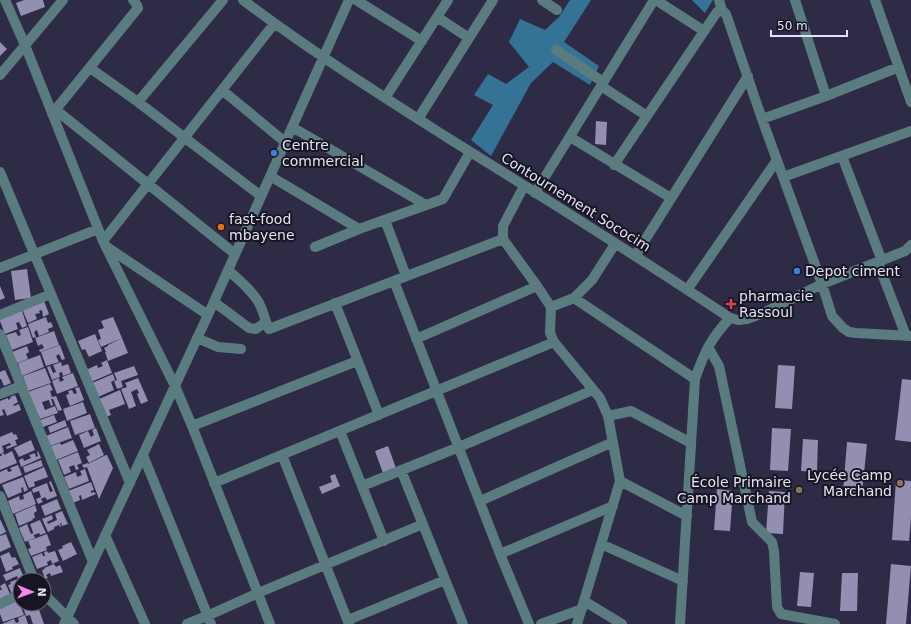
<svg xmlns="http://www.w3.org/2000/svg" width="911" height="624" font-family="'DejaVu Sans',sans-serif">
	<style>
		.water { fill: #347395 }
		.building { fill: #928fb0 }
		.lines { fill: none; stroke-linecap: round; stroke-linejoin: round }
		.minor { stroke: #5a7b80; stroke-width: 10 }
		.shop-dot { fill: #3f7fe0; stroke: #161521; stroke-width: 1.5 }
		.food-dot { fill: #e8710a; stroke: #161521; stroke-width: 1.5 }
		.health-dot { fill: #e0444e; stroke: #161521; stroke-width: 1.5 }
		.education-dot { fill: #8d6e63; stroke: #161521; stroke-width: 1.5 }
		.labels { text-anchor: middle; stroke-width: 4; stroke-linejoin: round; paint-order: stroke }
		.poi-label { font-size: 14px; fill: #e4e3f5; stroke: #161521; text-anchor: start }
		.street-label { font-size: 14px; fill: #e4e3f5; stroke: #161521 }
	</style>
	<rect width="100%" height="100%" fill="#2e2b46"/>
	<!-- water -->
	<path class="water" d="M570,0H591L564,42L599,66L590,85L553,62L531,83L491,156L471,140L493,105L474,95L488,74L506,84L529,67L509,42L520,19L545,30L559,17Z
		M692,0H713L705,13Z"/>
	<!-- building -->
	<path class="building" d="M24,0H43L45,7L21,16L16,3Z
		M0,42L7,49L0,56Z
		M596,121L607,122L606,145L595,144Z
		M27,269L31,298L15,300L11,271Z
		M0,286L5,298L0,300Z
		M44,301L49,314L43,317L42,310L39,311L40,313L35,314L37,319L28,323L22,309Z
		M21,308L27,326L22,328L19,322L16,323L18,329L5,334L0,321V316Z
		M46,317L48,323L51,322L53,327L48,329L49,332L39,336L37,330L34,332L36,337L33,338L28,324Z
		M113,317L122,338L101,347L98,340L101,339L98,330L104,328L101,321Z
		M28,327L33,342L12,350L6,335L16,332L18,336L21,335L19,330Z
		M54,331L59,345L40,352L39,350L44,348L42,344L38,346L35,338Z
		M95,334L102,351L89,357L85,349L82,350L78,341Z
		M122,338L128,353L108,361L105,352H106L104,348L108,346V345Z
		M60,345L65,359L62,360L59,354L56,356L59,362L46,366L41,352Z
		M27,346L29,352L26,354L28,359L17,363L12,352Z
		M40,355L44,367L22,376L18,363Z
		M107,360L112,373L91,382L86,370L97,365L98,368L103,366L101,363Z
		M61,362L62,366L68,364L71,373L63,376L62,372L59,373L60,377L52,380L47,367L50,366L53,373L56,372L53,365Z
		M778,365L795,366L792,409L775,408Z
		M134,366L138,375L121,381L123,387L117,389L114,381L117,380L114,373Z
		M45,368L51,383L28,391L23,376Z
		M5,370L11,383L4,386L1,379H0V372Z
		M73,373L78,386L57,394L52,381L59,378L60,382L64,380L62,377Z
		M113,374L115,380L111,382L114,390L98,397L92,383Z
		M138,378L148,401L141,404L137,394L139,393L137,389L131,392L136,406L129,409L121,389L127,387L125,383Z
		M902,379L911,380V442L895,440Z
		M50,384L53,390L50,391L52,397L56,396L62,410L58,411L53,399H51L53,405L51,406L49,400L42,402L45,410L55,406L58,413L40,419L28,392Z
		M79,387L84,400L70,406L66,395L69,394L68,391L72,390L74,394L77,393L75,388Z
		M120,390L125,404L109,410L111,415L106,417L99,399Z
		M15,395L18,402L13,405L14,406L19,404L21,410L7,416L4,409L2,410L4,415L0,416V401L8,398V400L11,398L10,397Z
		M83,402L87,413L67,421L63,409Z
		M90,414L95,428L75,435L70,421Z
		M54,415L57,422L43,427L40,420Z
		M65,420L67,426L50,433L48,427Z
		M68,427L72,438L50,446L46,436Z
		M96,428L101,441L84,448L79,435L88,431L91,437L94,435L92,430Z
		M772,428L791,429L788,471L770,470Z
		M12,432L14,435L16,434L18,439L15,440L17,445L7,449L6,447L11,445L10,443L2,446L4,452L0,454V437Z
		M803,439L818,440L817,472L801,471Z
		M31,440L35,450L19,457L14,448Z
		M73,440L78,451L56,460L51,446L60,443L61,445Z
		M847,442L867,444L862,493L843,492Z
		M99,444L104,455L89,463L86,457L90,455L87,450Z
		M388,446L396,468L383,473L375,451Z
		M12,451L17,463L0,470V456H2L1,454L4,453V455Z
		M38,451L41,458L21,467L19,460L23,458L24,461L31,458L29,455L35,453L36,457L38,456L37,452Z
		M78,452L82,463L77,465L79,469L76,470L74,465L69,467L71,472L64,475L58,460Z
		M106,455H107L113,468L99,499L87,467L84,468L82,465L88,463V464Z
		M41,460L43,466L25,473L23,467Z
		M18,465L22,475L0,484V472L7,469L8,472L12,471L10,468Z
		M44,467L48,477L34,482L35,486L29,488L24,476Z
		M85,469L89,481L69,489L64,477L76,472L77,477L82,475L80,471Z
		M335,474L340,486L322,494L319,487L332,482L330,476Z
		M23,477L28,490L24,492L23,487L21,488L22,492L8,498L2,485Z
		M896,480L911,481V518L909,541L892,540Z
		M51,481L57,496L47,500L45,497L41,499L43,502L38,504L36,499L41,497L39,491L33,493L32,489L47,483L50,492L53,491L49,482Z
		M91,482L94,490L91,491V493L94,492L96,494L82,500L81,495L79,496L80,500L73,503L68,491Z
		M717,489L733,491L730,531L714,530Z
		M31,491L36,504L13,514L8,501L19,496L20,500L24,499L23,495Z
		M769,491L785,492L783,534L766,533Z
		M57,499L61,509L45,516L41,506Z
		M35,505L37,511L34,513L35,518L32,519L33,520L19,526L15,514Z
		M62,511L68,524L62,526L61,523H60L61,527H60L59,525L54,527V529L48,532L42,519L52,515L53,519L47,522L48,524L57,520L55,514Z
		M0,519L6,532L0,535Z
		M40,520L46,533L40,535L39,533L34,535L30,524Z
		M27,524L31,534L33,533L35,538L25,542L19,528Z
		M6,534L11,547L0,552V536Z
		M47,534L51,545L46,547L47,550L31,556L28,549L31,548L28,541Z
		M71,542L77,554L63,561L58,550L63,548L62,546Z
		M47,551L48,553L55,551L59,561L52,564L51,560L47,562L48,565L37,569L32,557L42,553L43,556H45L44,552Z
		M9,552L12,558L15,557L19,564L12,567L13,569L6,572L0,556Z
		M54,564L56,567L60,565L63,572L51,576L50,573L46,575L48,578L45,579L42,570L45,569L44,568Z
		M891,564L911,566L906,624H886Z
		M20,568L25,580H20V593L13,597L8,585L11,584L10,582L18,579L17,576L6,581L3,575Z
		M800,572L814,573L811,607L797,606Z
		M842,573H858L857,611H840Z
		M5,583L12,598L0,603V590H2L0,586Z
		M18,599L24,615L3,622L0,614V605Z
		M22,604H37L44,624H33L30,615L26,616Z
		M25,615L28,624H2L14,619L16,623L19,622L18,618Z"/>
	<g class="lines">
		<!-- minor -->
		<path class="minor" d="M5,0L25,45L103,241L175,386L192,426L270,624
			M243,0C309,50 379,94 448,138C543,197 637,256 730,318L738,320L747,319L763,313L822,284L905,251L911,245
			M356,0L422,41
			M542,0L557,10
			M656,0L704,31
			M719,0L722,11
			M795,0L826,96
			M875,0L911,102
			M437,17L469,38
			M556,50L603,82
			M90,68L138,102L261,196
			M0,75L63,0
			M601,86L647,116
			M222,90L285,142
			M385,98L448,0
			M138,102L223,0
			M56,110L235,254
			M52,114L138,8L137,5L133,0
			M418,119L493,0
			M762,119L826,96L899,67
			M292,127L426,205
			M570,137L671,198
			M842,156L882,261
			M614,165L717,12L719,11L724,12L726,14L762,119L822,284L832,316L843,328L849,332L856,333L911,336
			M0,172L130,483
			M270,176L359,229
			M783,177L911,131
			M524,186L503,226V239L537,286L551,307L550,333L554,342L600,398L608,416L620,481L577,624
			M535,193L654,0
			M385,220L406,276
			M103,241L274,24
			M107,247L208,315
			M315,247L359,229L443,199L470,152
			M635,256L748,76
			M878,263L906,336
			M0,268L98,229
			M228,270C238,279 255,293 260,305C264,313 265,321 269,329L503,239
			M394,281L500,554L529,624
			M687,290L777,160
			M574,298L695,379
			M214,302L249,328L256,329L266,322
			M335,303L379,415
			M551,307L574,298L592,280L615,244
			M0,315L51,294
			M0,334L93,562
			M197,338L218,347L241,349
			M416,339L537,286
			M708,347L719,366L752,522L772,542L774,551L777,607L781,614L835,624
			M0,394L21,386
			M608,416L631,411L691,443
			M192,426L357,361
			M340,431L384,541
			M143,455L211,624
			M282,455L349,624
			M401,470L463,624
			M620,481L687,516
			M214,483L554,342
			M362,486L459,447L593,390
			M0,496L34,580
			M480,501L613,442
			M105,535L145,624
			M601,544L683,581
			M500,554L613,506
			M44,594L74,624
			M584,601L622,624
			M0,604L20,594
			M348,620L445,580
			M64,624L208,315L349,0
			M187,624L207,616L258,593L423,524
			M541,624L582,609
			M680,624L695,379C704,353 711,338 730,318"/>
	</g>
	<!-- markers -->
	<g class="shop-dot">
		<circle cx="274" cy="153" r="4"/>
		<circle cx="797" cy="271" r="4"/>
	</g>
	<circle class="food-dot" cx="221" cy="227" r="4"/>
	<path class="health-dot" d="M729 298h4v4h4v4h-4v4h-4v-4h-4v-4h4z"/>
	<g class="education-dot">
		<circle cx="900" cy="483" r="4"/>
		<circle cx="799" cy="490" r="4"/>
	</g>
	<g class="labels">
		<!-- poi labels -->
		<g class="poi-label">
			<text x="282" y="150">Centre<tspan x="282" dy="16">commercial</tspan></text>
			<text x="229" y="224">fast-food<tspan x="229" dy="16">mbayene</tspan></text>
			<text x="805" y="276">Depot ciment</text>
			<text x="739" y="301">pharmacie<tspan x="739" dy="16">Rassoul</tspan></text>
			<text x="892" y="480" text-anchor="end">Lycée Camp<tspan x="892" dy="16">Marchand</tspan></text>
			<text x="791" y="487" text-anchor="end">École Primaire<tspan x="791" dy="16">Camp Marchand</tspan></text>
		</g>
		<!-- street labels -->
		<g class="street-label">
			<text transform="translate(576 202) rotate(32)" y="5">Contournement Sococim</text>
		</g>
	</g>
	<!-- north arrow -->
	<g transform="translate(32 592) rotate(91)"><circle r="19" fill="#161521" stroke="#686776"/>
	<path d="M0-3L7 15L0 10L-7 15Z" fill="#fa87e7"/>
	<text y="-6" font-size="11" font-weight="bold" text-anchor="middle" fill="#e4e3f5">N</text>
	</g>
	<!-- scale -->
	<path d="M771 30v6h76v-6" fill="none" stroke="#e4e3f5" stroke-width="2"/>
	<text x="777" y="30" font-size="12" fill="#e4e3f5" stroke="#161521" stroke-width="3" paint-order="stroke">50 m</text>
</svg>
